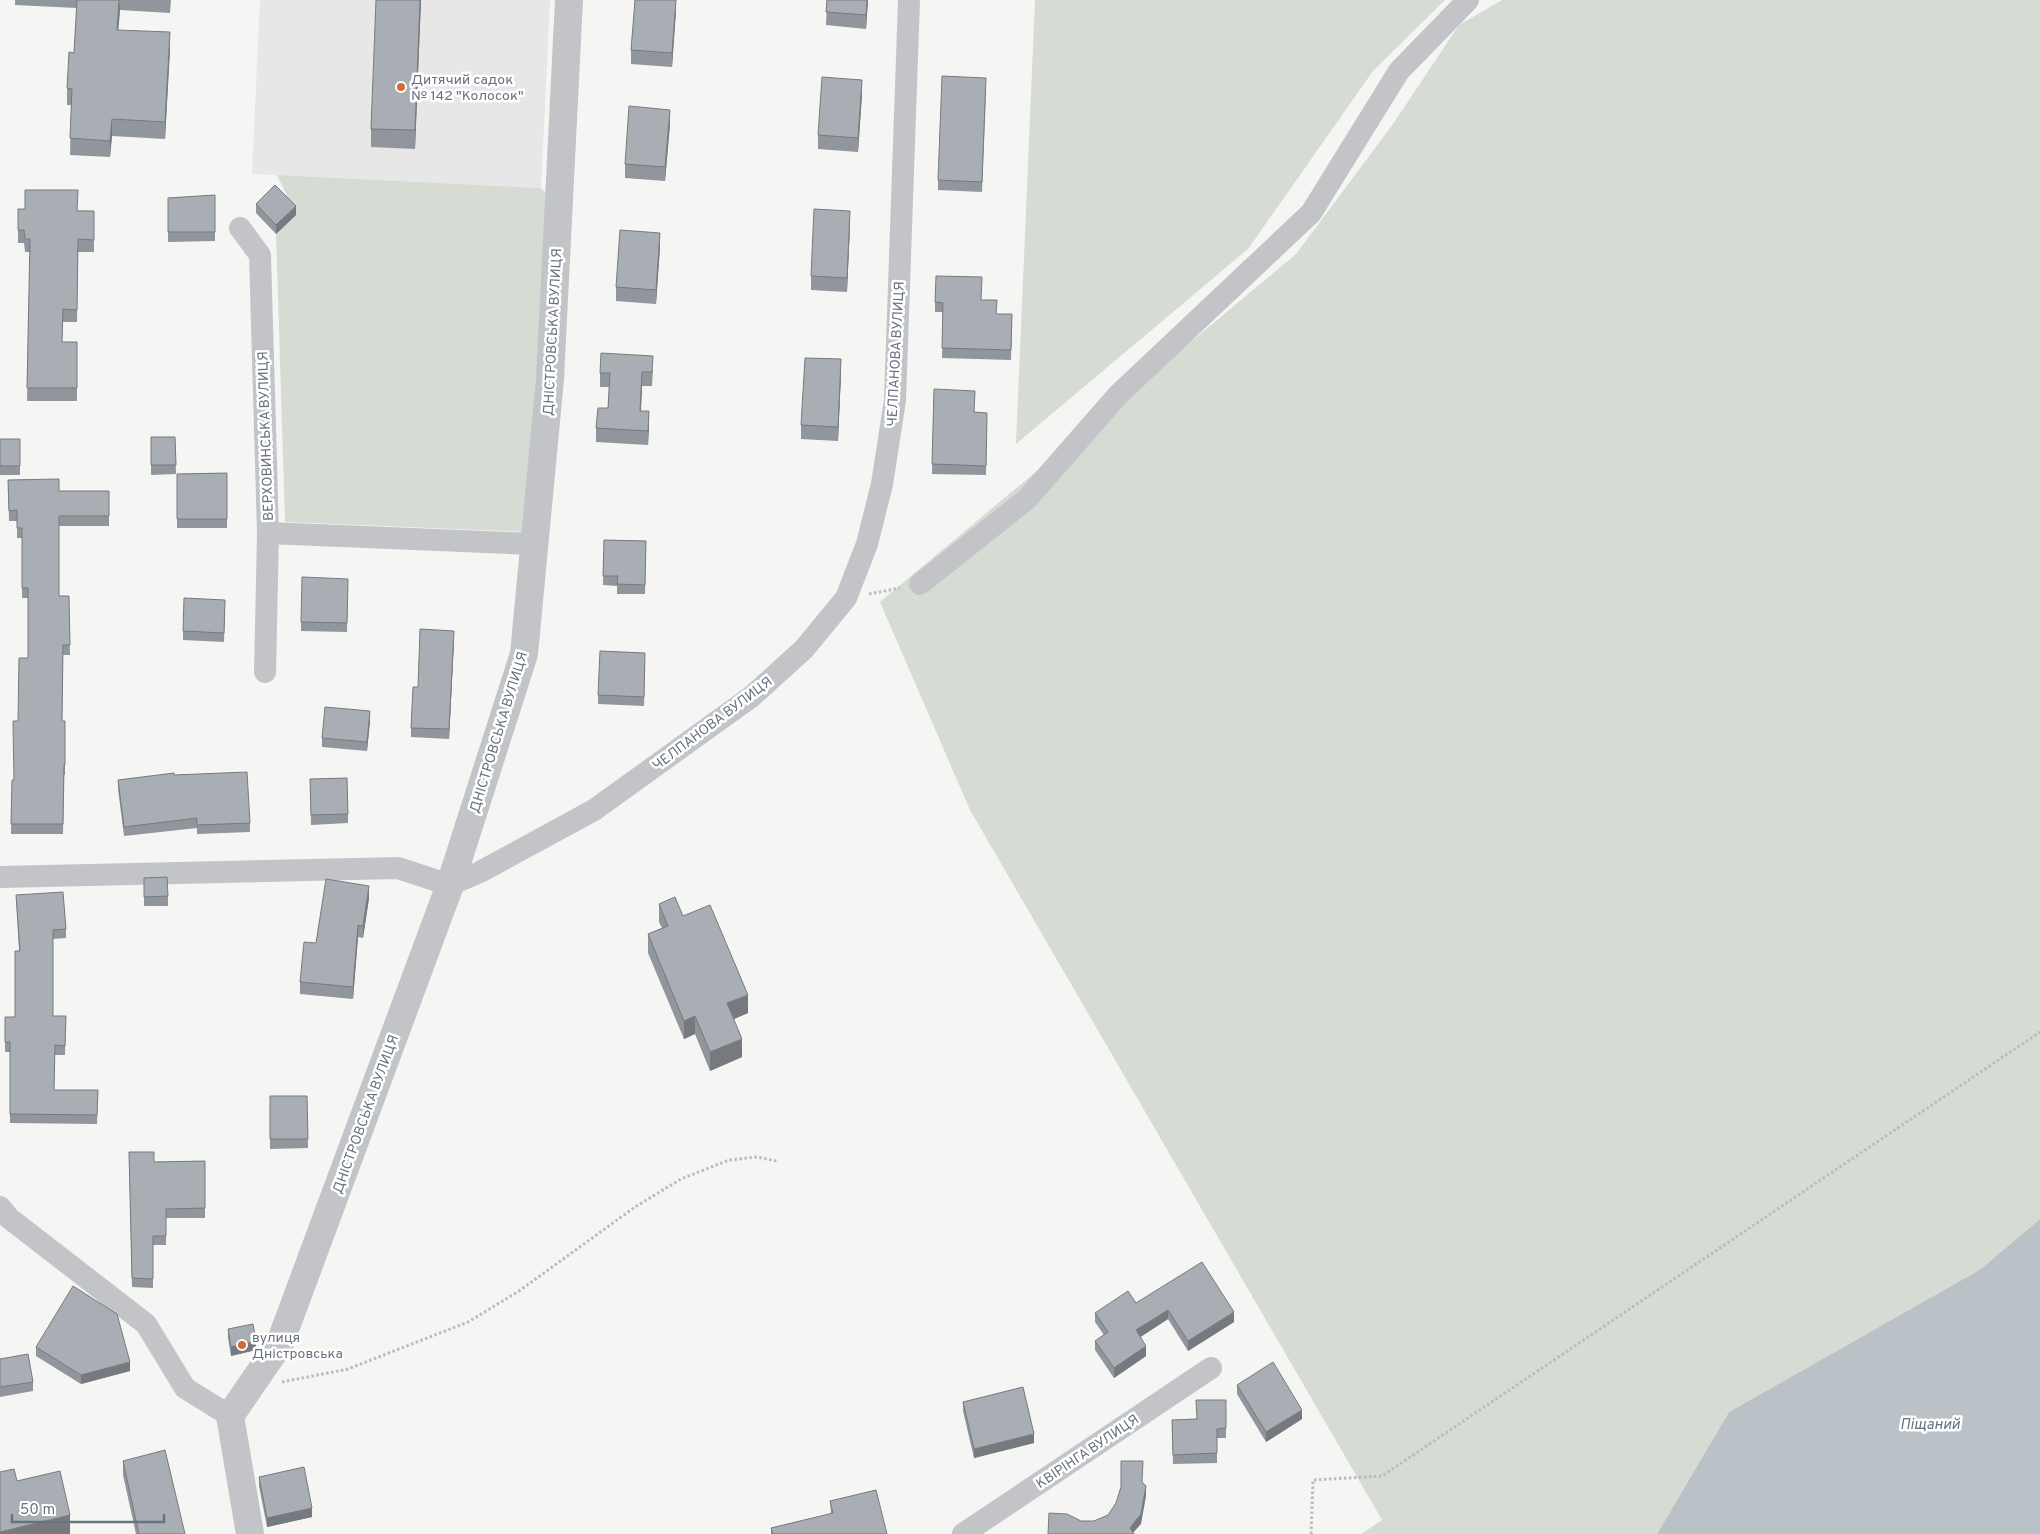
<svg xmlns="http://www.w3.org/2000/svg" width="2040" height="1534" font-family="Overpass,sans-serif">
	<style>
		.built { fill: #e6e7e6 }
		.green { fill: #d6dcd4 }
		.water { fill: #bac2c7 }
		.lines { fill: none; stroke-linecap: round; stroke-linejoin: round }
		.path { stroke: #b9bbbe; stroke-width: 3; stroke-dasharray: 2.5 2.5; stroke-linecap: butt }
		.minor { stroke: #c2c4c8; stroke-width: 22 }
		.tertiary { stroke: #c2c4c8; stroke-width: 28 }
		.wall { fill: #90969b }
		.shaded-wall { fill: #767a7e }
		.building { fill: #a8aeb4; stroke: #767a7e }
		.poi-dot { fill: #d26c36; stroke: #fff; stroke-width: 2 }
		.labels { text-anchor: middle; stroke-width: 5; stroke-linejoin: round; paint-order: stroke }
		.poi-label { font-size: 14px; fill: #687381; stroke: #fff; text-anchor: start }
		.street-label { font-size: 14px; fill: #687381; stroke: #fff }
		.water-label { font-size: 15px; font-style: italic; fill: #63737d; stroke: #fff }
	</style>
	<rect width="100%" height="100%" fill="#f5f6f3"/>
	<!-- built -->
	<path class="built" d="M260,0H550L541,188L252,174Z"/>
	<!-- green -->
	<path class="green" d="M1035,0H1445L1373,71L1248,249L1016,444Z
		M1502,0H2040V1219L1981,1269L1729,1412L1657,1534H1361L1382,1520L970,810L880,602L1296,254L1393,124L1459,25Z
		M277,175L541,188L549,197L527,532L285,522L276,234L296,215Z"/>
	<!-- water -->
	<path class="water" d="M2040,1219V1534H1657L1729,1412L1981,1269Z"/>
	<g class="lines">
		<!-- path -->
		<path class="path" d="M869,594L900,588
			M282,1382L348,1369L468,1322L519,1291L635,1207L681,1179L729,1160L757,1157L777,1161
			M1311,1534L1313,1480L1382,1476L2040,1032"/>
		<!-- minor -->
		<path class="minor" d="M240,228L260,255L268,533L534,544
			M920,584L1027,499L1118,395L1311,213L1399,71L1468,0
			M265,672L268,533
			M0,877L398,868L450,885L480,872L594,810L751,697L804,649L846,598L867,544L882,484L895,400L909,0
			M0,1207L9,1218L146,1324L185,1388L230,1416
			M963,1534L1211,1368"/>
		<!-- tertiary -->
		<path class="tertiary" d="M250,1534L230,1416L280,1343L450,885L524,654L550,379L569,0"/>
	</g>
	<!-- wall -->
	<path class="wall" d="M15,0H171L170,13L120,10L118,30L170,49L165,139L112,136L110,157L70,155L71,105H67V88L74,53L77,8L15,5Z
		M421,0L415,149L371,147V129Z
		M827,0H868L866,29L826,25Z
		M676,10L672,67L631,64V50Z
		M986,88L982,192L938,190V180Z
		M862,94L858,152L818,149V135Z
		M670,124L665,181L625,178V164Z
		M215,195V241L168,242V198Z
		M256,204L296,215L276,234L256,213Z
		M18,209L94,211V252H78L77,322H63L62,342H77V401H27L30,252H25L24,243H18Z
		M850,225L847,292L811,290V276Z
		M660,247L656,304L616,301V287Z
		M981,300L996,314H1012L1011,360L942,358L943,312H935V302Z
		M653,370L652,386H642L641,411L649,425L648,445L596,442V428L608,408L609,387H600V373Z
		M841,373L838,441L801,439V425Z
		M934,389L975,412L987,413L986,475L932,474Z
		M151,437H175L176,474L151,475Z
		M0,439H20V475H0Z
		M227,473V528H177V474Z
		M8,480L59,491H109V526H59V596H69L70,655H63L62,721L65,765V775H64L63,834H11L12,780H14L18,721L28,658V598H22V538H17V521H9Z
		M604,540L646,541L645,594H617V586L603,585Z
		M348,579L347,632L301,631V622Z
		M225,609L224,642L183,640V631Z
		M454,640L449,739L411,737V728L418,687Z
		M645,663L644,706L598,704V695Z
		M370,721L367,751L322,747V738Z
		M174,775L250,823V832L197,834V828L124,836L118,789V780Z
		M310,779L348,814V823L311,825Z
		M144,878L168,896V906H144Z
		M16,895L66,929V938L53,939V1016H66L65,1055H55L54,1090H98L97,1124L10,1123V1052H5V1017H15L19,951Z
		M369,898L363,938L358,937L353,999L300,994V982L316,943Z
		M659,904L683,916L748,1013L734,1019L742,1057L710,1071L695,1034L684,1039L648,953V934L662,928L659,922Z
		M270,1096H307L308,1148L270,1149Z
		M129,1152L154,1162L205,1161V1218H166V1245H153V1288L132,1287Z
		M1136,1303L1234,1322L1188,1351L1168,1319L1140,1337L1146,1356L1114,1378L1095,1350V1341L1104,1335L1095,1322V1313Z
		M228,1329L256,1350L231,1356L228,1338Z
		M36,1347L130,1371L81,1384L36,1356Z
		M0,1359L33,1382V1391L0,1397Z
		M1237,1385L1302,1419L1266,1442L1237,1394Z
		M1226,1400V1438H1217V1463L1173,1464L1172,1420L1196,1419Z
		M963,1402L1034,1443L974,1458L963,1411Z
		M123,1461L185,1534H136L123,1475Z
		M259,1477L312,1517L267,1527L259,1486Z
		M830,1501L887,1534H771V1528L831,1514Z"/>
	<!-- shaded-wall -->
	<path class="shaded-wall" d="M120,0V10L117,46V30Z
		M420,0H421L415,149V130Z
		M676,0V10L672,67V53Z
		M867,0H868L866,29V15Z
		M170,32V49L165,139V122Z
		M862,80V94L858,152V138Z
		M670,110V124L665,181V167Z
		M112,119V136L110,157V141Z
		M296,206V215L276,234V225Z
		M850,211V225L847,292V278Z
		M660,233V247L656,304V290Z
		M841,359V373L838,441V427Z
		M642,372V386L640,425V411Z
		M649,411V425L648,445V431Z
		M454,631V640L449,739V729Z
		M370,711V721L367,751V742Z
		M369,886V898L363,938V926Z
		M358,925V937L353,999V987Z
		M748,995V1013L727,1022V1003Z
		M695,1016V1034L684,1039V1021Z
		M742,1039V1057L710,1071V1052Z
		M1168,1310V1319L1136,1340V1330Z
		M1234,1312V1322L1188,1351V1341Z
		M256,1341V1350L231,1356V1347Z
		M1146,1346V1356L1114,1378V1368Z
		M130,1362V1371L81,1384V1375Z
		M1302,1410V1419L1266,1442V1432Z
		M1034,1434V1443L974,1458V1449Z
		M1146,1486V1496L1141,1524L1132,1534L1130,1528Z
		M312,1508V1517L267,1527V1518Z
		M70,1515V1534H0V1532Z"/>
	<!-- building -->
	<path class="building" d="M77,0H119L117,30L170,32L165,122L112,119L110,141L70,138L72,89L67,88L69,52L74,53Z
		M376,0H420L415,130L371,129Z
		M635,0H676L672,53L631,50Z
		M827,0H867L866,15L826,12Z
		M942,76L986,78L982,182L938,180Z
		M822,77L862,80L858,138L818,135Z
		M629,106L670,110L665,167L625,164Z
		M275,185L296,206L276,225L256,204Z
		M25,190H78L77,211H94V240L78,239L77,310L63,309L62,342H77V388H27L30,239H25L24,230H18V209H25Z
		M215,195V232H168V198Z
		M814,209L850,211L847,278L811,276Z
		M620,230L660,233L656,290L616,287Z
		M936,276L982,277L981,300H997L996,314H1012L1011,350L942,348L943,303L935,302Z
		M601,353L653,356L652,372H642L640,411H649L648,431L596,428L598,408H608L610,373H600Z
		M805,358L841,359L838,427L801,425Z
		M934,389L975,391L974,412L987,413L986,466L932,464Z
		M151,437H175L176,465H151Z
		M0,439H20V466H0Z
		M227,473V519H177V474Z
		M59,479V491H109V516H59V596H69L70,645H63L62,721H65V765H64L63,824H11L12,780H14L13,721H18L19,658H28V588H22V528H17V510L9,511L8,480Z
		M604,540L646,541L645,585L617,584L618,576H603Z
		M302,577L348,579L347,623L301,622Z
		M184,598L225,600L224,633L183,631Z
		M420,629L454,631L449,729L411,728L413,687H418Z
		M600,651L645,653L644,697L598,695Z
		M325,707L370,711L367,742L322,738Z
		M247,772L250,823L197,825V818L124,827L118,780L174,773V775Z
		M347,778L348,814L311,815L310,779Z
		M167,877L168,896L144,897V878Z
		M326,879L369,886L363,926L358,925L353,987L300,982L304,942L316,943Z
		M63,892L66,929L53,930V1016H66L65,1046L55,1045L54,1090H98L97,1115L10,1114V1042H5V1017H15V951H20L16,895Z
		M675,897L683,916L710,905L748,995L727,1003L742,1039L710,1052L695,1016L684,1021L648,934L668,926L659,904Z
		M270,1096H307L308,1139H270Z
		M129,1152H154V1162L205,1161V1208L166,1209V1236H153V1279L132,1278Z
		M1202,1262L1234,1312L1188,1341L1168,1310L1136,1330L1146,1346L1114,1368L1095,1341L1108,1332L1095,1313L1128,1291L1136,1303Z
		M73,1286L117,1314L130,1362L81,1375L36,1347Z
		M253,1324L256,1341L231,1347L228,1329Z
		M28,1354L33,1382L0,1387V1359Z
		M1273,1362L1302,1410L1266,1432L1237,1385Z
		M1023,1387L1034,1434L974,1449L963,1402Z
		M1196,1400H1226V1428L1217,1429V1453L1173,1455L1172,1420L1197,1419Z
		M165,1450L185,1534H139L123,1461Z
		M1121,1461H1143L1142,1482L1146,1486L1141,1514L1130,1528L1134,1534H1048L1049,1513L1067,1514L1081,1521H1094L1108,1515L1116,1503L1121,1487Z
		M304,1467L312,1508L267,1518L259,1477Z
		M14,1469L17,1481L60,1471L70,1515L0,1532V1472Z
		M876,1490L887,1534H773L771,1528L833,1513L830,1501Z"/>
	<!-- markers -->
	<g class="poi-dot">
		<circle cx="401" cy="87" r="5"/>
		<circle cx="242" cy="1345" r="5"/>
	</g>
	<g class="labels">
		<!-- poi labels -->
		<g class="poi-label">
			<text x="411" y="84">Дитячий садок<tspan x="411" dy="16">№ 142 "Колосок"</tspan></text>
			<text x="252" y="1342">вулиця<tspan x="252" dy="16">Дністровська</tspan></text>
		</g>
		<!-- street labels -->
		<g class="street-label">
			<text transform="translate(552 332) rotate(-87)" y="5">ДНІСТРОВСЬКА ВУЛИЦЯ</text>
			<text transform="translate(895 354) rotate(-87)" y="5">ЧЕЛПАНОВА ВУЛИЦЯ</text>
			<text transform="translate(265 436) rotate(-92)" y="5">ВЕРХОВИНСЬКА ВУЛИЦЯ</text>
			<text transform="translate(712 723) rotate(-37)" y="5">ЧЕЛПАНОВА ВУЛИЦЯ</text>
			<text transform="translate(498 732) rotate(-73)" y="5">ДНІСТРОВСЬКА ВУЛИЦЯ</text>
			<text transform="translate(365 1114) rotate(-70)" y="5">ДНІСТРОВСЬКА ВУЛИЦЯ</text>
			<text transform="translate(1087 1451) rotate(-34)" y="5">КВІРІНГА ВУЛИЦЯ</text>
		</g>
		<!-- water labels -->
		<g class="water-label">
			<text x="1930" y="1429">Піщаний</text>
		</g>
	</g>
	<!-- scale -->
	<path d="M12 1514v8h152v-8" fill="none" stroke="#687381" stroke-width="2.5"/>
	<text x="20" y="1514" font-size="15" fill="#687381" stroke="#ffffff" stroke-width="4" paint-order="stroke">50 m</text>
</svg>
